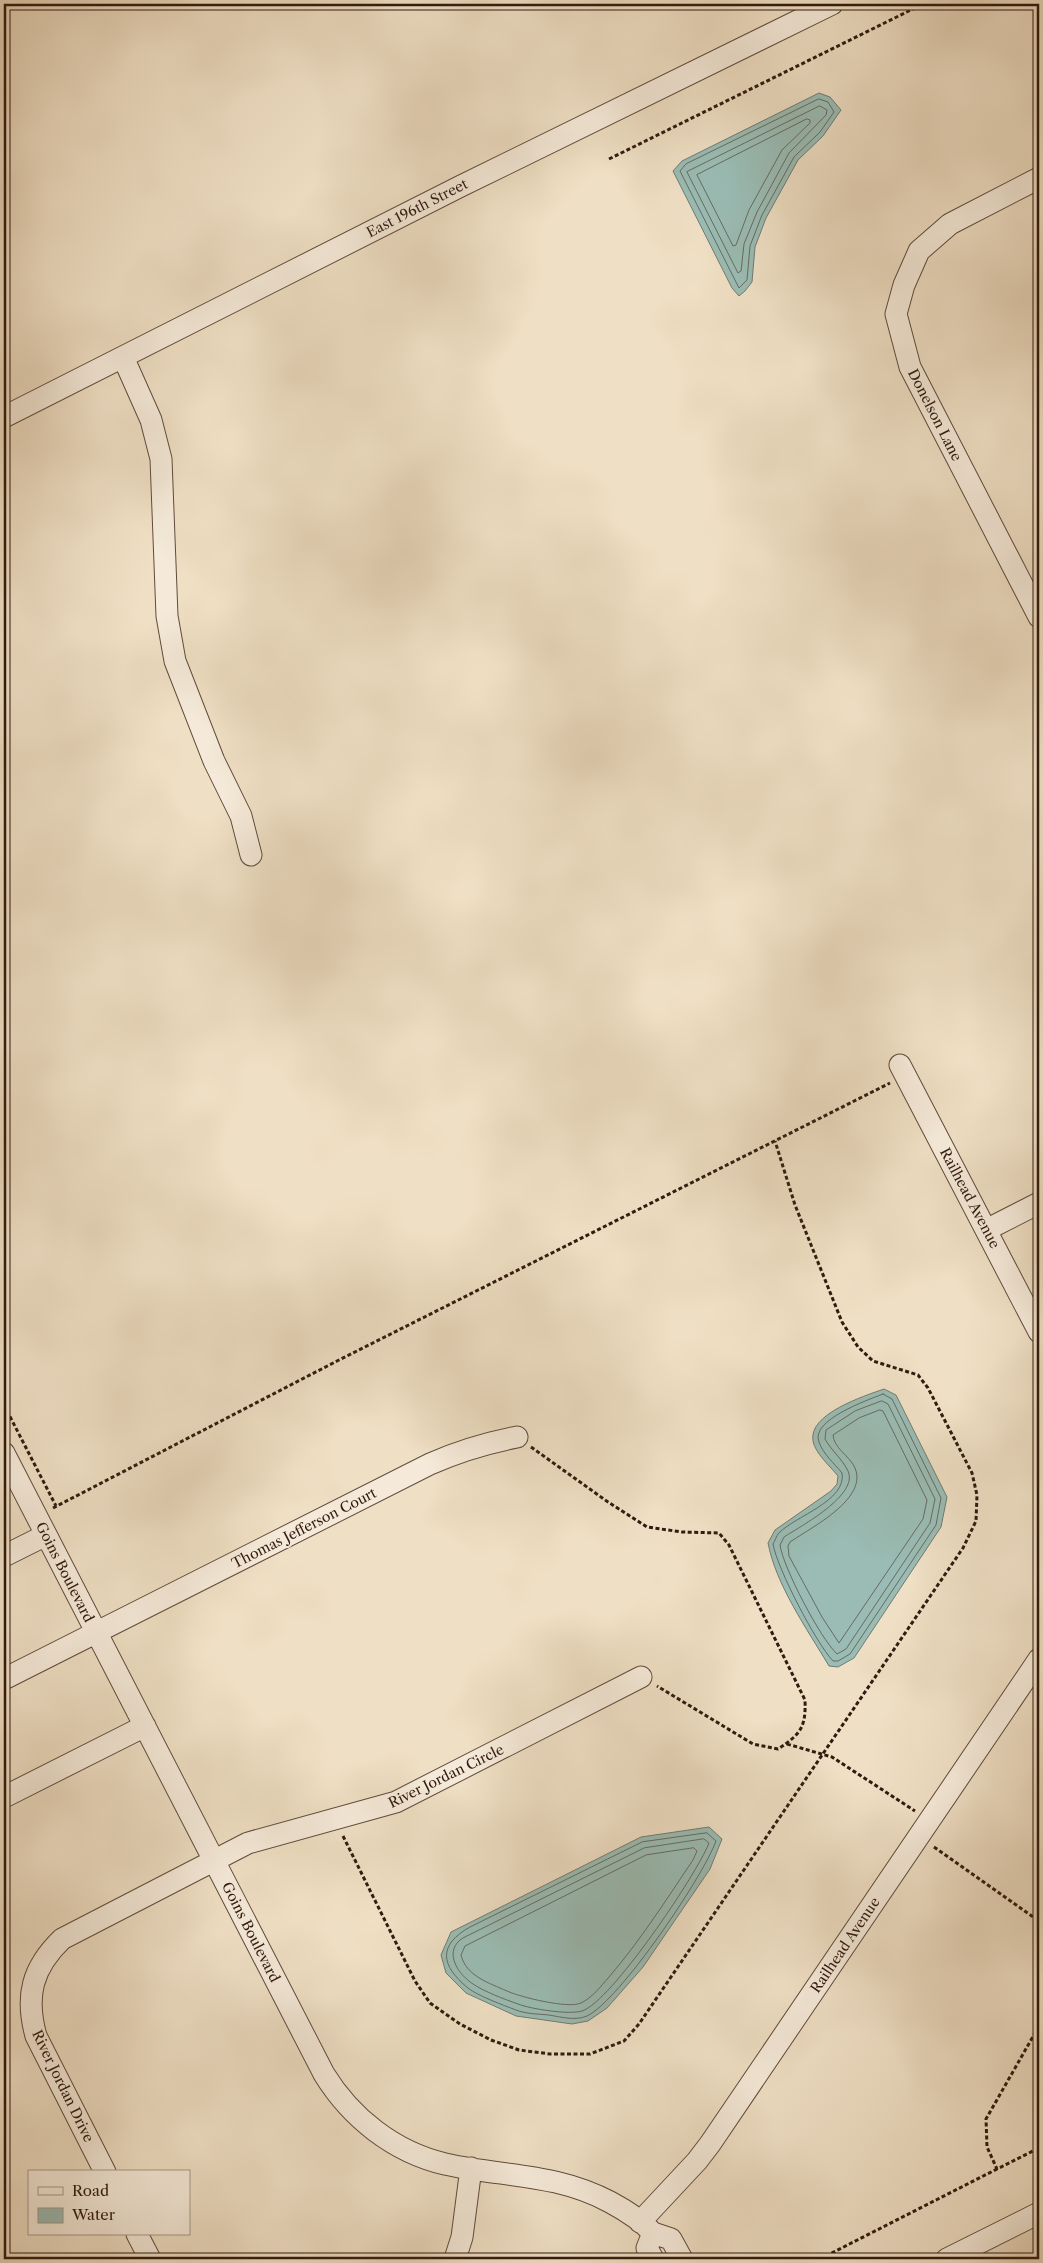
<svg xmlns="http://www.w3.org/2000/svg" width="1043" height="2263" font-family="'Libre Caslon Text',serif">
	<style>
		.water { fill: #9abcb4; stroke: #707b72 }
		.lines { fill: none; stroke-linecap: round; stroke-linejoin: round }
		.shore { stroke: #666b62; stroke-width: 1 }
		.minor-casing { stroke: #604b3c; stroke-width: 23 }
		.path { stroke: #311a0f; stroke-width: 3; stroke-dasharray: 4 2.5; stroke-linecap: butt }
		.minor { stroke: #f5ead9; stroke-width: 21 }
		.labels { text-anchor: middle; stroke-width: 4; stroke-linejoin: round; paint-order: stroke }
		.street-label { font-size: 14px; fill: #311a0f; stroke: #f5ead9 }
	</style>
	<rect width="100%" height="100%" fill="#efdfc4"/>
	<filter id="stains"><feTurbulence type="fractalNoise" baseFrequency=".004" numOctaves="4"/><feColorMatrix values="0 0 0 0 .2 0 0 0 0 .09 0 0 0 0 .02 0 0 0 .5 -.17"/></filter>
	<radialGradient id="worn" r=".72"><stop offset=".6" stop-color="#630" stop-opacity="0"/><stop offset="1" stop-color="#630" stop-opacity=".3"/></radialGradient>
	<!-- water -->
	<path class="water" d="M819,93L830,97L841,110L823,136L798,160L766,218L755,247L752,282L745,291L739,296L732,288L673,171L682,161Z
		M884,1389L896,1395L947,1497L941,1527L854,1658L838,1667L829,1666C807,1629 776,1585 768,1543L775,1530L831,1491L837,1484L838,1476C830,1466 815,1453 813,1441C808,1414 864,1396 884,1389Z
		M709,1827L722,1839L710,1869L643,1967L607,2008L588,2021L572,2024L516,2016L466,1993L446,1973L441,1955L451,1932L641,1837Z"/>
	<g class="lines">
		<!-- shore -->
		<path class="shore" d="M819,99L828,102L834,112L820,132L794,157L762,215L750,246L747,280L739,288L680,171L686,164Z
			M820,106L827,110L826,115L789,153L757,212L744,244L741,271L738,273L687,172Z
			M807,119L810,120V123L782,150L749,210L736,245L733,246L697,175Z
			M883,1394L892,1399L941,1498L936,1525L850,1654L838,1661H833C816,1643 777,1568 773,1544C775,1541 776,1536 779,1533C795,1516 847,1501 842,1473C834,1463 823,1454 819,1442C810,1420 868,1400 883,1394Z
			M882,1401L888,1404L935,1499L930,1523L846,1649L837,1654C820,1638 783,1567 780,1545L784,1537C801,1526 859,1495 848,1471C843,1460 831,1450 825,1439L826,1430L855,1411Z
			M880,1410L883,1411L927,1500L923,1519L839,1643L822,1617L789,1556L788,1546L790,1542C810,1528 871,1498 854,1466C848,1455 834,1448 833,1435L859,1418Z
			M707,1833L716,1841C703,1877 620,2000 587,2016C575,2021 561,2017 549,2015C539,2014 526,2014 516,2010C503,2005 478,1996 468,1988C440,1965 438,1945 470,1927L642,1842Z
			M704,1839L709,1843C697,1874 611,2002 582,2011C569,2015 531,2009 518,2004C504,1999 485,1992 473,1984C459,1975 444,1954 460,1940C464,1937 469,1935 473,1933L644,1848Z
			M694,1848L697,1851L693,1860C666,1900 640,1941 609,1977C601,1986 592,1998 581,2003C568,2009 520,1997 507,1991C489,1983 466,1976 461,1955L465,1946L646,1855Z"/>
		<!-- minor casing -->
		<g class="minor-casing">
			<path id="minor" d="M1039,178L950,224L919,251L904,285L896,314L910,367L1039,617
				M123,357L151,420L161,459L167,616L175,661L214,761L241,816L251,855
				M4,417L461,186L832,4
				M900,1065L1039,1332
				M986,1230L1039,1203
				M4,1453L324,2074C351,2118 394,2152 445,2164C503,2177 556,2173 610,2202C625,2210 641,2220 653,2233
				M4,1556L46,1535
				M4,1679L430,1464C459,1451 486,1443 517,1437
				M4,1797L145,1726
				M105,2172L36,2036C25,1996 32,1968 62,1939L248,1843L396,1802L641,1677
				M640,2222L697,2161L710,2144L1039,1659
				M137,2234L150,2259
				M455,2259L462,2237L471,2168
				M653,2259L647,2248L653,2233L671,2239L682,2259
				M947,2259L1039,2213"/>
		</g>
		<!-- path -->
		<path class="path" d="M609,159L923,4
			M4,1405L56,1506
			M531,1447L608,1502L647,1527L682,1532L719,1533L729,1545L805,1700C806,1727 801,1734 778,1749L753,1744L657,1686
			M53,1508L337,1361L890,1083
			M787,1744L832,1757L915,1811
			M343,1836L415,1981L430,2003L460,2024L491,2040L519,2050L550,2054H590L624,2041L639,2024L963,1548L976,1521L977,1495L972,1473L928,1388L918,1375L873,1361L858,1347L842,1322L795,1205L775,1141
			M934,1847L1039,1921
			M1039,2026L986,2119L987,2147L997,2169L1039,2148
			M820,2259L997,2169"/>
		<!-- minor -->
		<use href="#minor" class="minor"/>
	</g>
	<g class="labels">
		<!-- street labels -->
		<g class="street-label">
			<text transform="translate(417 208) rotate(-27)" y="5">East 196th Street</text>
			<text transform="translate(935 415) rotate(63)" y="5">Donelson Lane</text>
			<text transform="translate(970 1198) rotate(62)" y="5">Railhead Avenue</text>
			<text transform="translate(304 1528) rotate(-27)" y="5">Thomas Jefferson Court</text>
			<text transform="translate(65 1572) rotate(63)" y="5">Goins Boulevard</text>
			<text transform="translate(446 1776) rotate(-26)" y="5">River Jordan Circle</text>
			<text transform="translate(251 1932) rotate(63)" y="5">Goins Boulevard</text>
			<text transform="translate(845 1945) rotate(-56)" y="5">Railhead Avenue</text>
			<text transform="translate(63 2086) rotate(64)" y="5">River Jordan Drive</text>
		</g>
	</g>
	<!-- margin -->
	<rect width="1043" height="2263" fill="none" stroke="#efdfc4" stroke-width="20"/>
	<rect x="5" y="5" width="1033" height="2253" fill="none" stroke="#311a0f" stroke-width="2.5"/>
	<rect x="10" y="10" width="1023" height="2243" fill="none" stroke="#311a0f"/>
	<!-- legend -->
	<rect x="28" y="2170" width="162" height="65" fill="#f5ead9" stroke="#a79788"/>
	<rect x="38" y="2187" width="25" height="8" fill="#f5ead9" stroke="#a79788"/>
	<text x="72" y="2196" font-size="15" fill="#311a0f">Road</text>
	<rect x="38" y="2208" width="25" height="15" fill="#9abcb4" stroke="#a79788"/>
	<text x="72" y="2220" font-size="15" fill="#311a0f">Water</text>
	<rect width="100%" height="100%" filter="url(#stains)"/>
	<rect width="100%" height="100%" fill="url(#worn)"/>
</svg>
